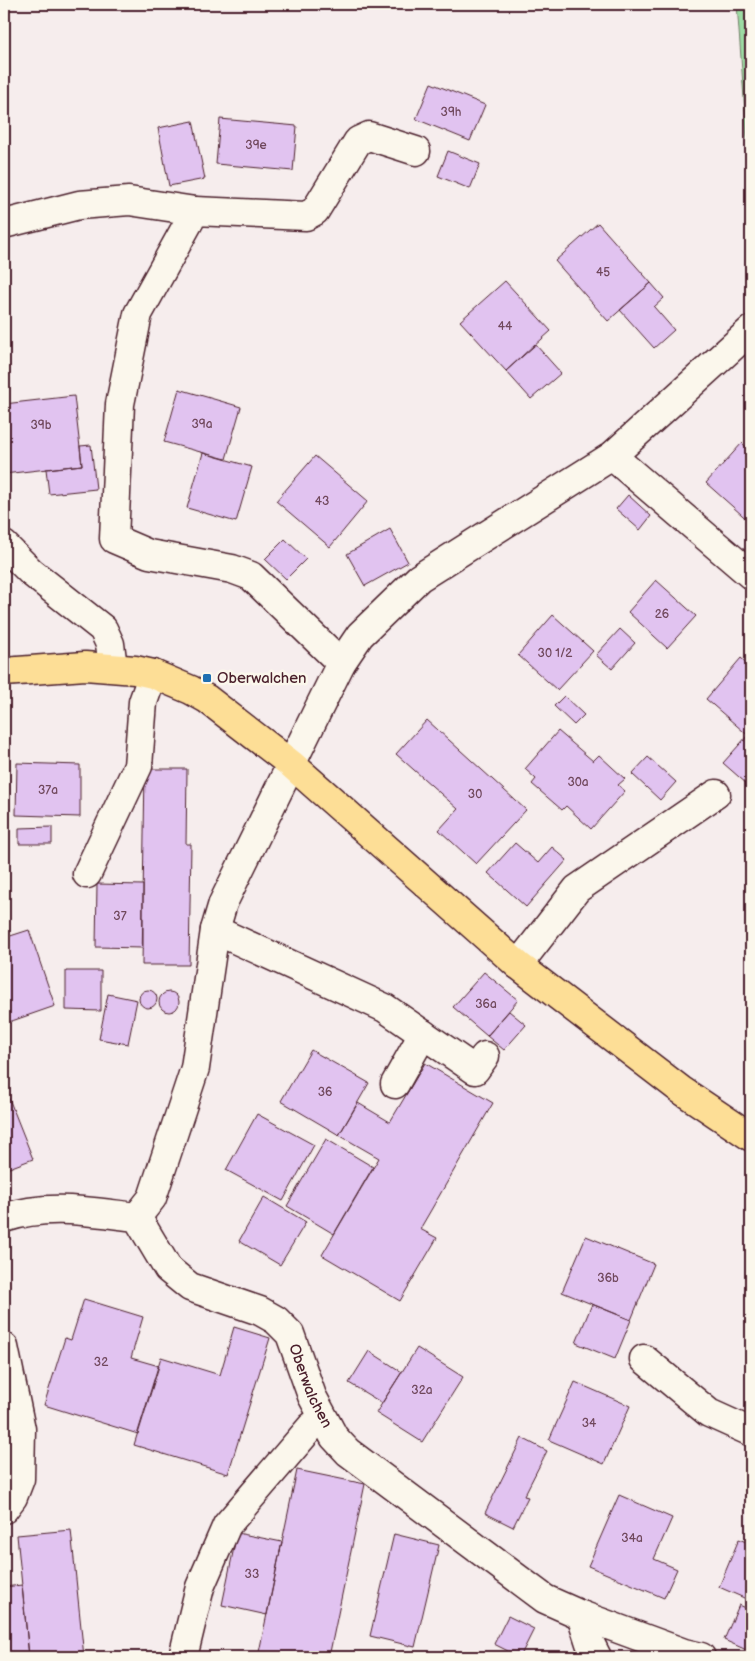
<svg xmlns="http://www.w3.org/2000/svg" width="755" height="1661" font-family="'Balsamiq Sans',sans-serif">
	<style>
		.green { fill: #9cdba3; stroke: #737d67 }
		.building { fill: #e1c3f0; stroke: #4a1f2b }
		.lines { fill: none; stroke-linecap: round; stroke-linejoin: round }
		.minor-casing { stroke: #4a1f2b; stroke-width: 31 }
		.major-casing { stroke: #4a1f2b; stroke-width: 31 }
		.minor { stroke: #fbf7ec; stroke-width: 28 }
		.major { stroke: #fdde96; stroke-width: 28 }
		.poi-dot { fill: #1f6fb2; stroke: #fbf7ec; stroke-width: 2 }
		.labels { text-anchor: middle; stroke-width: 5; stroke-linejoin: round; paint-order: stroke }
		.number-label { font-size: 12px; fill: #70485c }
		.poi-label { font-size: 15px; fill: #4a1f2b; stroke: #fbf7ec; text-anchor: start }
		.street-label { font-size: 15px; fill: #4a1f2b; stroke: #fbf7ec }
	</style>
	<rect width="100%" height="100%" fill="#f6eded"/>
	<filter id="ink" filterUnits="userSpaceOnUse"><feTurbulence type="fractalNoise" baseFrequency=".02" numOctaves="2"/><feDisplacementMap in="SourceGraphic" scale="10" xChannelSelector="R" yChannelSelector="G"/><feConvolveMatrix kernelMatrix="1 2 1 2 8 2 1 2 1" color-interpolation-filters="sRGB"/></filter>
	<g filter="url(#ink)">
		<!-- green -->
		<path class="green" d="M737,4H751V193Z"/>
		<!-- building -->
		<path class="building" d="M431,83L485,105L470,141L416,119Z
			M220,119L297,126L293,171L216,164Z
			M193,121L205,179L169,186L158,128Z
			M448,151L480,164L470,189L438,176Z
			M598,223L651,283L608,321L555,261Z
			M505,281L551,331L506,371L460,321Z
			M651,283L664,298L654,307L674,330L654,348L620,310Z
			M535,344L561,373L531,399L506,371Z
			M179,389L241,407L226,459L164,442Z
			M74,396L82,465L4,474V404Z
			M742,443L751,451V523L706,483Z
			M91,445L96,489L49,494L46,469L82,465L80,446Z
			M203,453L252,467L236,522L187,508Z
			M315,456L368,501L330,547L276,501Z
			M628,495L651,516L640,530L616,509Z
			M390,529L408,562L365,586L347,554Z
			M285,539L306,559L286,579L265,559Z
			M656,580L696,616L667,648L628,612Z
			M553,615L593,651L557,690L518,655Z
			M620,629L635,643L612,669L596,655Z
			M741,658L751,667V738L706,699Z
			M564,696L584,715L574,725L554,706Z
			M427,720L526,810L476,864L439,830L458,809L396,754Z
			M558,731L593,761L599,755L625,779L618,785L625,791L591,829L566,806L562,810L532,784L536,779L525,769Z
			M748,735L751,738V780L747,784L723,763Z
			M648,757L676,782L660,800L632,774Z
			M17,763L80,765V817L16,815Z
			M145,769H187L186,844H191L189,965H142Z
			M52,827V844H19V828Z
			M515,843L538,863L552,847L567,860L526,907L488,873Z
			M97,884L143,885V948L96,947Z
			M29,930L55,1006L9,1022L4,1007V938Z
			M66,971H101V1011L66,1010Z
			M484,972L518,1000L487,1036L453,1007Z
			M139 999a9 9 0 1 1 18 0a9 9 0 1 1-18 0Z
			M159 1002a10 10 0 1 1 20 0a10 10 0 1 1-20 0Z
			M108,994L137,1000L128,1044L99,1039Z
			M509,1011L526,1025L504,1050L487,1036Z
			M311,1050L369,1083L339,1135L281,1101Z
			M425,1063L493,1103L420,1229L437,1238L400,1301L322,1255L379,1158L339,1135L358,1103L390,1122Z
			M4,1086L33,1159L4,1170Z
			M257,1114L314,1145L283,1201L226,1170Z
			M326,1139L373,1167L334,1234L287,1206Z
			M264,1197L306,1222L280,1265L239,1241Z
			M586,1236L654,1264L631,1320L562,1292Z
			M84,1299L143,1317L131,1358L159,1366L138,1434L44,1405L65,1338L71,1340Z
			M592,1304L631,1320L615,1359L576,1343Z
			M234,1327L270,1338L228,1474L134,1445L161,1357L220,1375Z
			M417,1348L463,1377L422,1442L376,1413Z
			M369,1351L402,1372L382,1403L349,1383Z
			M575,1382L630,1406L604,1464L549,1440Z
			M522,1438L547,1451L524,1496L528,1497L513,1527L485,1513Z
			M297,1470L365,1484L329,1657H258Z
			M619,1495L672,1518L654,1559L677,1569L664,1598L588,1566Z
			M71,1530L84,1657H29L17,1535Z
			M237,1533L282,1542L267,1615L222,1605Z
			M394,1534L439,1545L415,1647L370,1636Z
			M739,1539L751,1544V1601L719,1587Z
			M22,1585L29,1656L4,1657V1587Z
			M739,1605L751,1610V1652L724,1640Z
			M508,1616L534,1629L520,1657L494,1644Z"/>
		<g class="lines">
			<!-- minor casing -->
			<g class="minor-casing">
				<g id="minor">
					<path d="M4,224L79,205L129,201L195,211"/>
					<path d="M612,456L751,575"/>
					<path d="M4,545L31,572L103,629L110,644L113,667"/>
					<path d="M341,663L251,576L232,569L149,554L114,539L120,404L138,314L195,211L306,216L315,211L358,141L369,136L416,151"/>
					<path d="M87,874L138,766L143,702L153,674"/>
					<path d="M215,930L385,1008L475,1070L485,1056"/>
					<path d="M518,965L577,889L716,794"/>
					<path d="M395,1084L423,1034"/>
					<path d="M137,1217L152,1198L195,1068L215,930L223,903L341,663L360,635L419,578L612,456L751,330"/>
					<path id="s1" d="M4,1218C48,1203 91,1212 137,1217L168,1269L190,1287L260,1311L276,1320L290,1334L312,1396L334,1437L348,1452L545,1599L581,1615L684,1653L701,1657"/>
					<path d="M4,1347L21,1429L20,1479L13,1497L4,1509"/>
					<path d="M644,1359L709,1413L751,1432"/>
					<path d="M581,1615L590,1643L597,1657"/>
					<path d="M183,1657L200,1587L227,1525L311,1427L323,1418"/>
				</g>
			</g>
			<!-- major casing -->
			<g class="major-casing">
				<path id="major" d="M4,672L85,666L135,670L153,674L191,690L207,699L291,764L518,965L681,1090L751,1137"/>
			</g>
			<!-- minor -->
			<use href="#minor" class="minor"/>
			<!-- major -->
			<use href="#major" class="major"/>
		</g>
	</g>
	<!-- markers -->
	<rect class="poi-dot" x="202" y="673" width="10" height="10" rx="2.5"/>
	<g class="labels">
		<!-- number labels -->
		<g class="number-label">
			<text x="451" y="116">39h</text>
			<text x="256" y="149">39e</text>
			<text x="603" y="276">45</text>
			<text x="505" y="330">44</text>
			<text x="202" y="428">39a</text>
			<text x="41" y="429">39b</text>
			<text x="322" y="505">43</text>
			<text x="662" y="618">26</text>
			<text x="555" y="657">30 1/2</text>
			<text x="578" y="786">30a</text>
			<text x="48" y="794">37a</text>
			<text x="475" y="798">30</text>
			<text x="120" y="920">37</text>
			<text x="486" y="1008">36a</text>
			<text x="325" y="1096">36</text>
			<text x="608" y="1282">36b</text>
			<text x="101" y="1366">32</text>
			<text x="422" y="1394">32a</text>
			<text x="589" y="1427">34</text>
			<text x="632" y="1542">34a</text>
			<text x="252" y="1578">33</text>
		</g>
		<!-- poi labels -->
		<g class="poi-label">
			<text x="217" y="683">Oberwalchen</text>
		</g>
		<!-- street labels -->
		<g class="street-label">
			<text dy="5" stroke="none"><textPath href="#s1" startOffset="391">Oberwalchen</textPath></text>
		</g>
	</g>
	<!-- margin -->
	<rect width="755" height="1661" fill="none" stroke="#fbf7ec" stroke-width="20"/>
	<rect x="10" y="10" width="735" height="1641" fill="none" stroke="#4a1f2b" stroke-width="2" filter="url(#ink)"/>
</svg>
